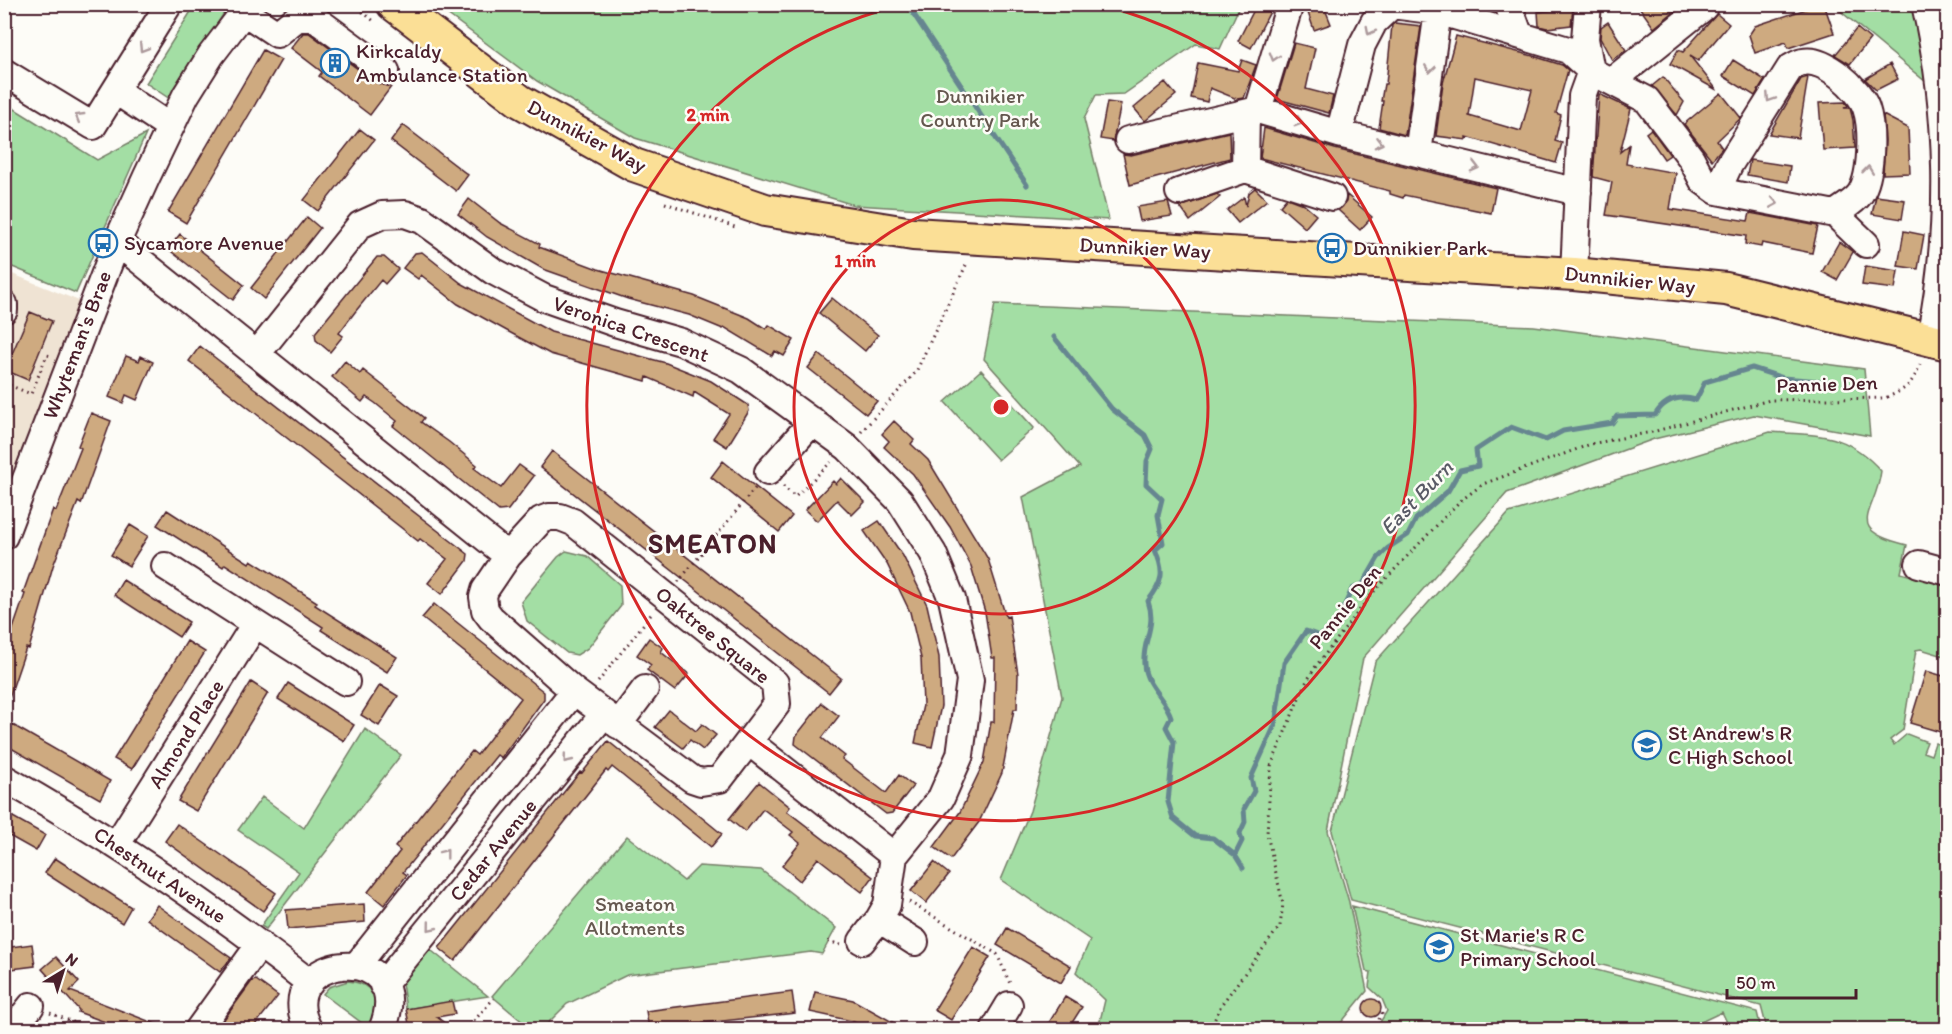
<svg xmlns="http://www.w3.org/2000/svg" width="1952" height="1034" font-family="Itim,sans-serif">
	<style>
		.built { fill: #efe3d3 }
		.green { fill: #a3dea4; stroke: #767e68; stroke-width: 1.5 }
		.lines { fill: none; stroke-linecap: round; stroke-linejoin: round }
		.stream { stroke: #668690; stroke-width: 5 }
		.building { fill: #ceaa80; stroke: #4a1f2b; stroke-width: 1.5; fill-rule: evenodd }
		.minor-casing { stroke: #4a1f2b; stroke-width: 30 }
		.major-casing { stroke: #4a1f2b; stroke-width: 36 }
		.path { stroke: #4a1f2b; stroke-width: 3; stroke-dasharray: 1.5 4.5; stroke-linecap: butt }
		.minor { stroke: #fdfcf7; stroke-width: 26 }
		.major { stroke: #fbdf96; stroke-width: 32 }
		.oneway { stroke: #ac999b }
		.ring { fill: none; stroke: #d62828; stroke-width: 3 }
		.labels { text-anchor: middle; stroke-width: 5; stroke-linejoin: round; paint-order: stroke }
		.poi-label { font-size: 21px; fill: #4a1f2b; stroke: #fdfcf7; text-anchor: start }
		.park-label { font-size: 21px; fill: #65584f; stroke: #fdfcf7 }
		.street-label { font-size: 21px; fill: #4a1f2b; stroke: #fdfcf7 }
		.water-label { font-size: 22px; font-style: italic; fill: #5a5b66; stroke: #fdfcf7 }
		.district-label { font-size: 27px; font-weight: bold; letter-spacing: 1.5px; fill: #4a1f2b; stroke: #fdfcf7 }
		.centre { fill: #d62828; stroke: #fdfcf7; stroke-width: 3 }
		.ring-label { font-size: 18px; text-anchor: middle; font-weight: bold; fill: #d62828; stroke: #fdfcf7; stroke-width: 5; stroke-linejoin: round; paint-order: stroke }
	</style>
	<rect width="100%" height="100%" fill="#fdfcf7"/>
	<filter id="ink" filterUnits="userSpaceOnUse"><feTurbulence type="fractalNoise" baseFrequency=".0167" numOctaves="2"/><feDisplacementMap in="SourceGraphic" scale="12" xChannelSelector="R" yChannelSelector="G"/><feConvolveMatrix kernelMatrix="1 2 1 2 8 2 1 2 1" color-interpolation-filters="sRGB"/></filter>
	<g filter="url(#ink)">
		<!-- built -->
		<path class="built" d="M5,271L84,303L5,514Z"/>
		<!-- green -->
		<path class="green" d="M195,5H229L170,99L146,83Z
			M435,5H1240L1220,49L1196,44L1124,94L1096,95L1084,119L1109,220L854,205L635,138L537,81Z
			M1833,5H1947V82H1926Z
			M5,103L97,160L146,134L76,293L5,264Z
			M995,304L1534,326L1864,369L1870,436L1754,415L1654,439L1507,493L1363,658L1328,831L1349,902L1367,991L1336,1029H1098L1105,1000L1076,972L1090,940L1001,880L1030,811L1062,697L1023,497L1080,467L984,359Z
			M981,370L1034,428L998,460L945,402Z
			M1770,432C1820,436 1845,431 1881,471C1876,514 1841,529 1907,545L1901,573L1947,586V657L1921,649L1916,650L1903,730L1890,740L1894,745L1907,734L1927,742L1923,752L1931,755L1935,743L1947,747V1029H1767L1761,1006L1351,900L1332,831L1375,662L1509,513Z
			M566,551L587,556L620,585L621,606L588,648L577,655L567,653L527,621L521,602L558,557Z
			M365,729L401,755L266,929L261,926L299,872L238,830L262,797L304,828Z
			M627,836L684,881L699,866L761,870L836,928L822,954L811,952L627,975L567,1004L542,1029H531L492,996Z
			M1352,906L1757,1012L1761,1029H1730L1722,1012L1686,1029H1376L1387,1011L1382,999L1369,987L1371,972L1366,971Z
			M427,947L488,996L406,1009L402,983Z
			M348,981C368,983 372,990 380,1007L370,1029L323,994L329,987Z"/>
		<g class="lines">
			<!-- stream -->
			<path class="stream" d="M907,4L1027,185
				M1944,4L1948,17
				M1054,337L1112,409L1145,435L1152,449L1147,461L1146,484L1162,499L1158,515L1163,543L1155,550C1165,572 1163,582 1148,601C1157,627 1142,640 1144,664C1145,686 1166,699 1171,717L1166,727L1174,742L1168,802L1173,818L1195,836L1213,838L1235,855L1243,868
				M1235,855L1242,841L1240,833L1245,822L1244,809L1254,791L1251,778L1275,725L1284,663L1306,631L1320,636L1338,620L1352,589L1363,584L1378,558L1388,548L1408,535L1416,519L1448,491L1460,470L1478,466L1476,450L1511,427L1546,440L1563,431L1612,423L1617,416L1655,415C1665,399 1679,395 1696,400L1705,382L1752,368L1783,378L1832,382"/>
		</g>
		<!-- building -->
		<path class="building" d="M1257,4H1274L1251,48L1238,41Z
			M1305,4H1323L1331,24L1314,30Z
			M1637,4H1683L1654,28Z
			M1821,4H1824L1834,33L1788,48L1786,42L1755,53L1749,35L1755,26Z
			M1573,8L1571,25L1547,28L1539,26L1538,12Z
			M1717,14L1729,24L1698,61L1690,56L1717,90L1670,64L1678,50L1683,52Z
			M1608,22L1626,50L1612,60L1600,38L1601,27Z
			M1395,23L1421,26L1405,135L1379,128L1383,101H1381L1384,84H1386L1392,25Z
			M1857,28L1870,39L1850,64L1835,55Z
			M303,33H309L377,83L391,87L370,115L319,76L322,72L291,48Z
			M1456,36L1533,56L1562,65L1568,70L1556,113L1561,115L1555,141L1562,143L1556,163L1467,137V140L1436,136L1443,83ZM1475,77L1532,90L1521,131L1469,116Z
			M1294,43L1315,48L1306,89L1333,96L1329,113L1277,99Z
			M263,50L281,60L186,223L168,212Z
			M1242,60L1256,65L1244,98L1237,99L1210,88L1207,102L1191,98L1198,63L1238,71Z
			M1733,60L1765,80L1755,96L1723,76Z
			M1890,64L1898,79L1876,90L1865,79Z
			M1663,77L1684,102L1677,115L1652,86Z
			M1808,77L1798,138L1769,134L1801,79Z
			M1165,82L1176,95L1145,121L1134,108Z
			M1721,93L1741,118L1717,141L1722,148L1712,160L1684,124Z
			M1599,94L1631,109L1620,152L1629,145L1626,164L1676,173L1670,209L1748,221L1750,213L1818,226L1812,253L1762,243L1761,247L1745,244L1746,236L1606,215L1612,182L1593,177Z
			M1107,102L1121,104L1113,141L1100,139Z
			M1845,102L1848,106L1844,108H1850L1853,120L1855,148L1823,150L1819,103Z
			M1883,115L1908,128L1910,173L1883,174L1885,140Z
			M403,125L468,175L456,191L391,141Z
			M1264,128L1335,149L1496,188L1491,213L1404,195L1403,198L1390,194V191L1260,158Z
			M360,129L374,140L318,211L304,200Z
			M1651,129L1670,155L1664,159L1646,133Z
			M1229,132L1230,158L1130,185L1123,154L1131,155Z
			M1750,160L1790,166L1788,182L1747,175Z
			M1255,188L1267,200L1238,223L1227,210L1244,197L1246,206L1249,193Z
			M1217,194L1220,197L1190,221L1180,207Z
			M1347,195L1372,217L1360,230L1338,210L1346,202Z
			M1876,196L1905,200L1902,219L1872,214Z
			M1287,198L1303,204L1316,215L1305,228L1280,206Z
			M469,199L500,223L540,244L539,247L598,269L694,296L749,318L766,329L769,325L794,340L784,356L775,351L772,356L724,327L723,329L689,315L628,299L543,269L487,237L458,214Z
			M1168,202L1172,216L1140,221L1137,207Z
			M307,217L320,228L264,299L251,288Z
			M1904,231L1924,235L1918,269L1898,266Z
			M180,234L244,285L233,300L168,249Z
			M1839,242L1853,252L1837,280L1822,272Z
			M422,252L461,283L551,332L666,363L711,381L748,405L749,411L727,447L713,438L729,414L694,392L693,397L647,377L646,381L550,354L507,331L458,304L421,275L418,279L403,268L415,253Z
			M377,257H384L398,269L385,284L381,280L355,312L339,333L343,336L330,352L316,340L315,333Z
			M1865,266L1898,271L1895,289L1862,285Z
			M832,298L878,335L865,351L819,313Z
			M30,312L52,321L28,380L5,370Z
			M200,346L468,554L467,561L442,594L428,583L447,559L420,539L418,541L189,361Z
			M819,354L877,401L866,414L808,368Z
			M126,356L139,361L141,356L153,362L137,400L126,395L123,403L109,397Z
			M345,361L360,374L363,370L424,418L421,422L449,442L477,465L474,468L501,488L519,465L534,476L508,510L499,511L393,426L397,421L375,403L366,397L362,402L332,377Z
			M91,413L111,421L81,504L78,502L53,566L29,649L26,648L7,704H4V655L25,594L23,593L53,509L56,511L81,448L78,446Z
			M894,421L914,440L911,444L928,460L988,559L1006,617L1009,616L1018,674L1017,709H1014L1002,773L979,822L951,859L934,847L960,812L984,762L991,722H994L995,658H992L985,612L971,566L950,527L913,474L884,447L889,441L882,434Z
			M552,451L841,678L829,693L540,467Z
			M723,461L792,516L779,532L711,477Z
			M841,478L865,502L852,515L837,500L817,521L805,510L833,481L836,484Z
			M167,510L249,563L251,560L317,602L315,605L397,657L387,672L321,630L323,627L225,564L223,567L157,525Z
			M879,521L903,556L927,605L939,657L941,706L932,747L915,743L923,705L921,658L910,612L887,564L864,531Z
			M130,525L148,536L129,566L111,555Z
			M123,580L189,622L179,637L114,595Z
			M434,604L544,692V699L501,758L497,755L403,872L407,875L384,905L368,892L400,851L395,847L472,751L477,755L521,698L422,618Z
			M649,638L663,648L661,652L689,674L675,691L647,670L651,665L637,655Z
			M187,641L205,652L132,769L114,759Z
			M1926,671L1947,677V734L1910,723Z
			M251,682L268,693L196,811L178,801Z
			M288,683L354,725L344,741L278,699Z
			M380,685L398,696L379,726L361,715Z
			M822,703L839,716L822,738L845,756L842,759L886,793L899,775L913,786L892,813L886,814L795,744L796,736Z
			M669,710L696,731L702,724L716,735L703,750L690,740L683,748L655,727Z
			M4,720L110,781L100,799L4,744Z
			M608,741L722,834L711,847L612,767L608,772L606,770L455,961L439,948L580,772L582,773Z
			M759,782L790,807L787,811L873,877L862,892L818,858L800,881L782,866L800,843L790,835L793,832L763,809L745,832L729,819Z
			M4,812L45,835L36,851L4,833Z
			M177,824L276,893L263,911L165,841Z
			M55,858L131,907L122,923L45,873Z
			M934,862L949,874L926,903L911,891Z
			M364,904L365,922L288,929L286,910Z
			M157,905L231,958L220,972L147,919Z
			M1007,928L1071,966L1061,983L997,945Z
			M32,944L35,966L4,970V948Z
			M973,947L990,957L951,1020L934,1010Z
			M56,957L79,982L70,991L169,1029H124L78,1012L79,1010L42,969Z
			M256,980L278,996L252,1029H217L252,981Z
			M792,992L795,1013L649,1029L646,1011Z
			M815,992L853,1000L905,1029H868L852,1021L810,1012Z
			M1065,997L1082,1007L1068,1029H1045Z
			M1363 1008a9 9 0 1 1 18 0a9 9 0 1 1-18 0Z
			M452,1001L455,1014L437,1017L452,1029H410L406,1009Z"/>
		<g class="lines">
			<!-- minor casing -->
			<g class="minor-casing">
				<path id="minor" d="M1508,4L1519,34
					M1925,4C1950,113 1952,228 1930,338
					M244,12L277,34L297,18H314L386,71
					M4,72L93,126L169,4
					M1612,81L1704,7
					M116,91L170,127
					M1258,110L1290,4
					M1339,134L1362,45L1374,22L1392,5L1438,11L1568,50L1591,71L1647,100L1691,158L1703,181L1717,191L1835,214C1843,208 1854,202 1860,194C1872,176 1873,129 1866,108C1860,89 1824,57 1803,62C1799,62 1794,66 1790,68L1729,165L1717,191
					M1128,140L1258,110L1339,134L1578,192
					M1418,153L1438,11
					M1245,169L1246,114
					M1179,192L1245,169L1332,197
					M1835,214L1866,244
					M117,242L508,556
					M1574,274L1582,96L1591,71L1585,39L1588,4
					M4,304V310
					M257,354L360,225L382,215L405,214L422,220L493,271L544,298L615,323L681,342L741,370L847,447L900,501L933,553L952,599L970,680L960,755L941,798L894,856L749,742
					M768,472L813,421
					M549,517H560L573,522L775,683L777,704L720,779L701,782L692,779L574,691L491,618L485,610L483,597L485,590L508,556L541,520Z
					M4,536L117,242L147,176L186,95L211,55L250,4
					M1919,564L1948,572
					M165,566L346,682
					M618,725L645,689
					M4,778C112,839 213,907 310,983
					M117,844L255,624
					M894,856L887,905L879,919L915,942
					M862,941L879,919
					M357,965L574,691
					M383,985L604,714
					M12,1030L31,1006
					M198,1030L260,944
					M309,1030C266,953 420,936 382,1030
					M994,1030L1009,1005"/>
			</g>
			<!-- major casing -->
			<g class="major-casing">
				<path id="major" d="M393,4L520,101L634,165L765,210L913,234L1574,274L1726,289L1948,344"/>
			</g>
			<!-- path -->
			<path class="path" d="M353,4L375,22
				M665,203L735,227
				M4,383L31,394L47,355L52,356
				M861,432L916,372L968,261
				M783,486L795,497L831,462
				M678,582L756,487
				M598,682L653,612
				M909,902L997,954L1011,986
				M828,941L844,946
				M50,1013L93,1030
				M466,1030L494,998
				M1210,1030L1221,1005L1280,926L1283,904L1267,834L1271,766L1304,686L1316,666L1376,589L1459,502L1483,484L1591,444L1652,432L1770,400L1885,398C1907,389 1912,385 1921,362
				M1373,1030L1383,1012"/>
			<!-- minor -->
			<use href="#minor" class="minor"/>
			<!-- major -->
			<use href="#major" class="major"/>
		</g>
		<!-- one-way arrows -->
		<defs><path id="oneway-chevron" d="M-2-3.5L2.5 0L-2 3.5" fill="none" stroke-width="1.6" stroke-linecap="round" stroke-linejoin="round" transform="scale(1.5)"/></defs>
		<g class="oneway">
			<use href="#oneway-chevron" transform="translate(1370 31) rotate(117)"/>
			<use href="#oneway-chevron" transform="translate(143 48) rotate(122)"/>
			<use href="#oneway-chevron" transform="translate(1274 57) rotate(107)"/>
			<use href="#oneway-chevron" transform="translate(1430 69) rotate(98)"/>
			<use href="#oneway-chevron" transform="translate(1770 98) rotate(123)"/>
			<use href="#oneway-chevron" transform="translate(79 117) rotate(-149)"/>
			<use href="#oneway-chevron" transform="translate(1299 122) rotate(16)"/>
			<use href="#oneway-chevron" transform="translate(1379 143) rotate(14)"/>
			<use href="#oneway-chevron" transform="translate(1475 167) rotate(14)"/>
			<use href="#oneway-chevron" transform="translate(1868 170) rotate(-83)"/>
			<use href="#oneway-chevron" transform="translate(1774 203) rotate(10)"/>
			<use href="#oneway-chevron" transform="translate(567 759) rotate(129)"/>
			<use href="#oneway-chevron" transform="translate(445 853) rotate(-52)"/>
			<use href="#oneway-chevron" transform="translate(431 927) rotate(129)"/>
		</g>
	</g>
	<!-- distance rings -->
	<g class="ring">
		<circle cx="1001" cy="407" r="207"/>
		<path d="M1101 5A414 414 0 1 1 901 5"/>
	</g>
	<!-- icons -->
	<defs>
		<g id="building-ring" transform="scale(1.5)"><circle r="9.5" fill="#fdfcf7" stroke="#1f6fb2" stroke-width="1.5"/><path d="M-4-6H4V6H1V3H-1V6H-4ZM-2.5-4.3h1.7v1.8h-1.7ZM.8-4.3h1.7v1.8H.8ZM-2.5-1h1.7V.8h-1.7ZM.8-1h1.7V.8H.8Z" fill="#1f6fb2"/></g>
		<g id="bus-ring" transform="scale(1.5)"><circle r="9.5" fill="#fdfcf7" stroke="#1f6fb2" stroke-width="1.5"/><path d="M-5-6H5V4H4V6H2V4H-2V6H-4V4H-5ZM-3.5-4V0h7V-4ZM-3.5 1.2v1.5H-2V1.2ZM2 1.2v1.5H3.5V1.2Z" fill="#1f6fb2"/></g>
		<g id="school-ring" transform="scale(1.5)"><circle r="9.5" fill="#fdfcf7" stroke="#1f6fb2" stroke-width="1.5"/><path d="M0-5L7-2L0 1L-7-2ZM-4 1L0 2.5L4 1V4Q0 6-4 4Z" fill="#1f6fb2"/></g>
	</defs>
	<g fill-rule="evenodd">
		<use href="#building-ring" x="335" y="63"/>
		<use href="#bus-ring" x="103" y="243"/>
		<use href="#bus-ring" x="1332" y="248"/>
		<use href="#school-ring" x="1647" y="745"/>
		<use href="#school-ring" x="1439" y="947"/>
	</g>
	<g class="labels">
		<!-- poi labels -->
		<g class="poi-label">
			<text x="356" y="58">Kirkcaldy<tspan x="356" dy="24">Ambulance Station</tspan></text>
			<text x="124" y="250">Sycamore Avenue</text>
			<text x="1353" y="255">Dunnikier Park</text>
			<text x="1668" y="740">St Andrew's R<tspan x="1668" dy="24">C High School</tspan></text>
			<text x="1460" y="942">St Marie's R C<tspan x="1460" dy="24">Primary School</tspan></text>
		</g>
		<!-- park labels -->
		<g class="park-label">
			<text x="980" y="103">Dunnikier<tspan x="980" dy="24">Country Park</tspan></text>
			<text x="635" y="911">Smeaton<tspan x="635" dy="24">Allotments</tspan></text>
		</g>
		<!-- street labels -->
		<g class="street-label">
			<text transform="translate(587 136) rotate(28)" y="7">Dunnikier Way</text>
			<text transform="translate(1145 248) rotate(3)" y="7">Dunnikier Way</text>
			<text transform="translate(1630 280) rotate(6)" y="7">Dunnikier Way</text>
			<text transform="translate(631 329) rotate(19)" y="7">Veronica Crescent</text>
			<text transform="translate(77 345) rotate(-69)" y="7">Whyteman's Brae</text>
			<text transform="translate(1827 384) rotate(-2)" y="7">Pannie Den</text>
			<text transform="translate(1345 607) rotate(-51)" y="7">Pannie Den</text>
			<text transform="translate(713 635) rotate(39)" y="7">Oaktree Square</text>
			<text transform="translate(186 734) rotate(-58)" y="7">Almond Place</text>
			<text transform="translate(493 850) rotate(-51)" y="7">Cedar Avenue</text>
			<text transform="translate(160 875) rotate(34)" y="7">Chestnut Avenue</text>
		</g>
		<!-- water labels -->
		<g class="water-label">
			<text transform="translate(1416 497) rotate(-46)" y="8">East Burn</text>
		</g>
		<!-- district labels -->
		<g class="district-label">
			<text x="713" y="553">SMEATON</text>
		</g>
	</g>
	<circle cx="1001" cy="407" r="9" class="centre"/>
	<g class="ring-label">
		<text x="708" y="121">2 min</text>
		<text x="855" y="267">1 min</text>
	</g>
	<!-- margin -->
	<rect width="1952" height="1034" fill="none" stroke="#fdfcf7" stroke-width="24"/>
	<rect x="12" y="12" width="1928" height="1010" fill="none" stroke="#4a1f2b" stroke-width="2" filter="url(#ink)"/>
	<!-- north arrow -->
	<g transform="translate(63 971) rotate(38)" stroke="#fdfcf7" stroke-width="4.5" paint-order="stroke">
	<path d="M0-4.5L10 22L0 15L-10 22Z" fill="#4a1f2b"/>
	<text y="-9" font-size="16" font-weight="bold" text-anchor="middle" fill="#4a1f2b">N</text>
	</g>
	<!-- scale -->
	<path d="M1727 989v9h129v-9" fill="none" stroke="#4a1f2b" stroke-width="3"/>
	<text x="1736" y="989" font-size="18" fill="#4a1f2b" stroke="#fdfcf7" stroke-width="4.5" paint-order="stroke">50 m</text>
</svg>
